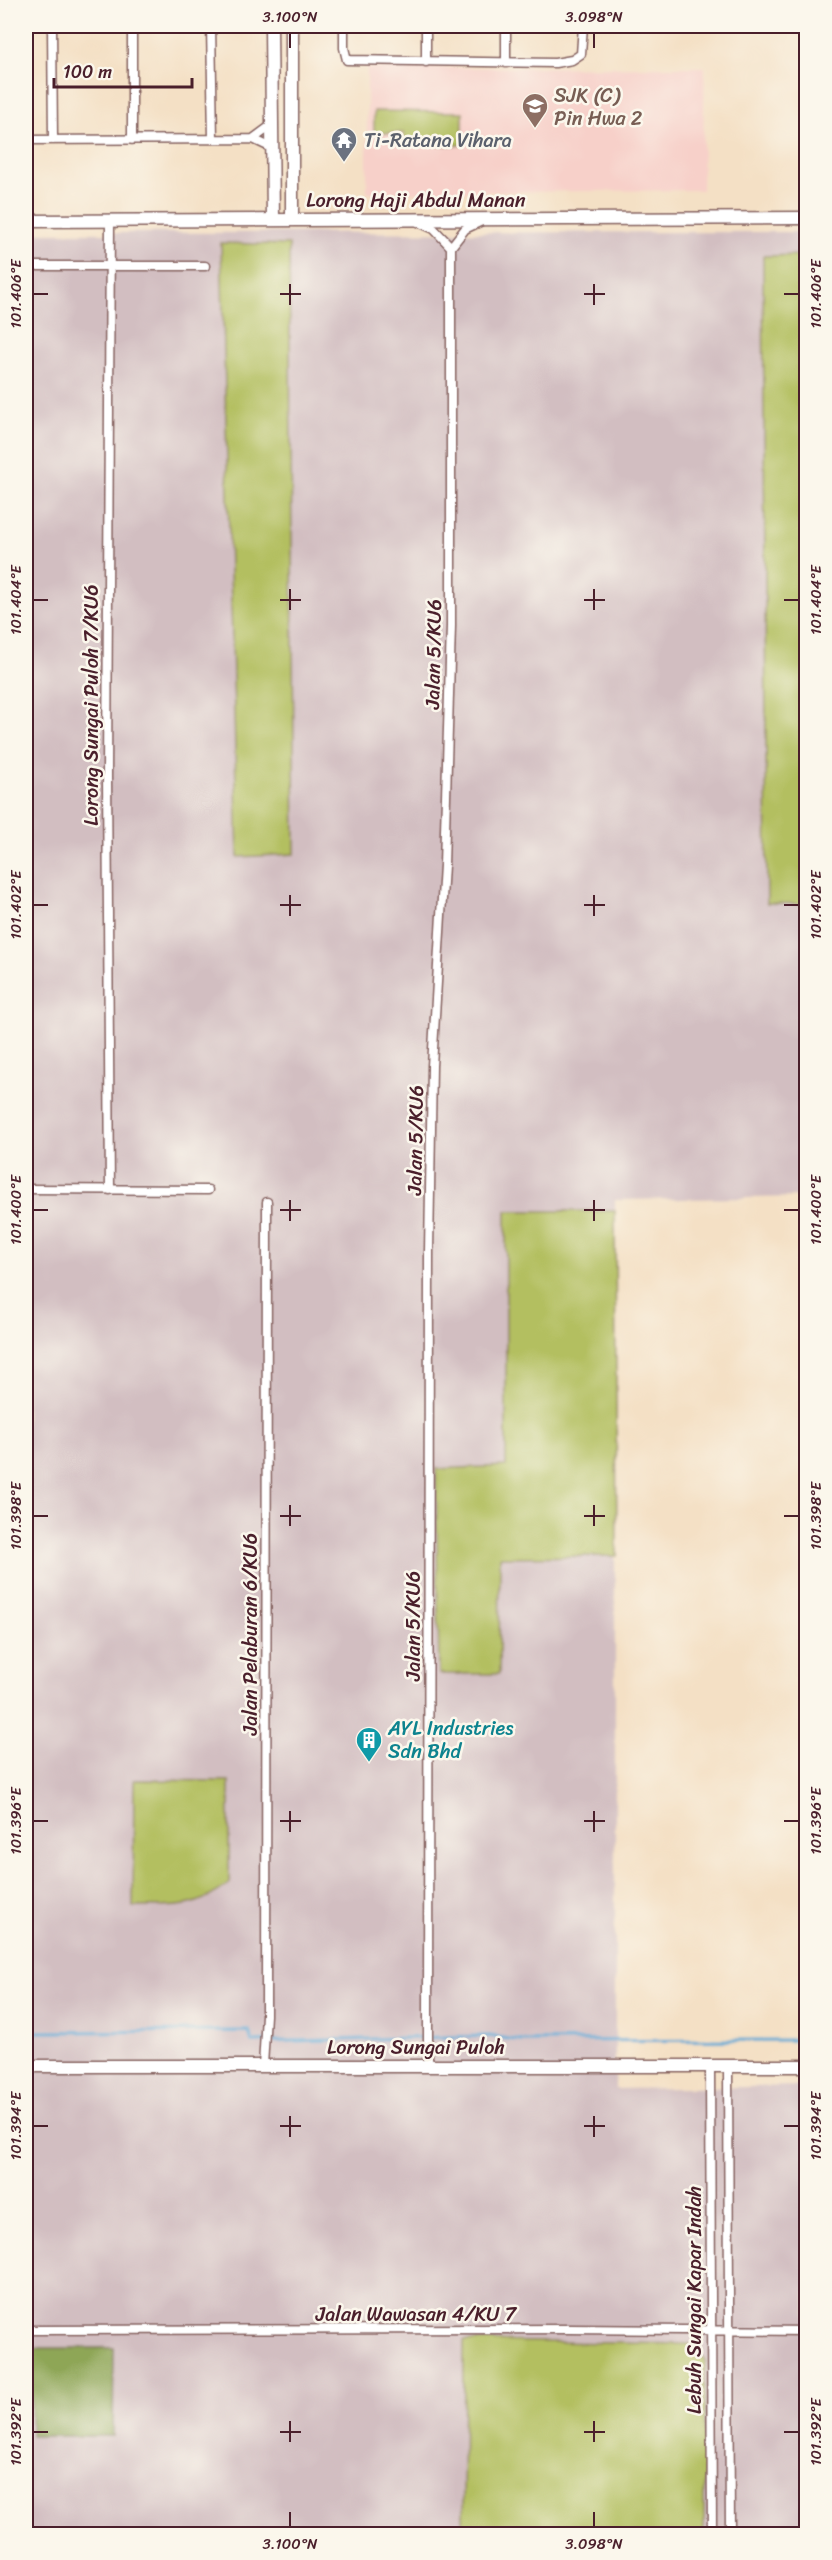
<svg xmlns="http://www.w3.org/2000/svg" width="832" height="2560" font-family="Sriracha,sans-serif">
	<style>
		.built { fill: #f7d0c9 }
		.industrial { fill: #d2bec1 }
		.green { fill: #b3bf61; stroke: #7e6f46; stroke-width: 1.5 }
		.forest { fill: #8ea657; stroke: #6c6241; stroke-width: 1.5 }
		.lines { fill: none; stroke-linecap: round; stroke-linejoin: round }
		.stream { stroke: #5ea9d6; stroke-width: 3 }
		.street-casing { stroke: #866361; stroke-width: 11 }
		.secondary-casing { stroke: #866361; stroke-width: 15 }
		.street { stroke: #fff; stroke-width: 8 }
		.secondary { stroke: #fff; stroke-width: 12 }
		.ticks { fill: none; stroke: #4a1f2b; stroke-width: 2 }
		.labels { text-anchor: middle; stroke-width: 5; stroke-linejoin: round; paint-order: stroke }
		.education-label { font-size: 20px; fill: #785e54; stroke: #fbf7ec; text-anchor: start }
		.worship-label { font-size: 20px; fill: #5b616d; stroke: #fbf7ec; text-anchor: start }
		.street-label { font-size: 20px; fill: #4a1f2b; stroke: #fbf7ec }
		.culture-label { font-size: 20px; fill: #0d838f; stroke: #fbf7ec; text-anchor: start }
		.neatline { fill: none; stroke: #4a1f2b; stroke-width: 2 }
		.ticks-label { font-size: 15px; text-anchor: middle; fill: #4a1f2b }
	</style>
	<rect width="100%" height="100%" fill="#fbf7ec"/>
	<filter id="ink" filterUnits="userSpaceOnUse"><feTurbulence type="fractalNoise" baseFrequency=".0167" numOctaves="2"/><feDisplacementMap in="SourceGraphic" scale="12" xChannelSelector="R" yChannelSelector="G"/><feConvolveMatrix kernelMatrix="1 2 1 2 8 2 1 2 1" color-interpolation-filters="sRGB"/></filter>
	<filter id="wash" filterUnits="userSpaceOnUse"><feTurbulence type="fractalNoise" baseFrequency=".008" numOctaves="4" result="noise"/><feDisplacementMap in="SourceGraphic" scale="24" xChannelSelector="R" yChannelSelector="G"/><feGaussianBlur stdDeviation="1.35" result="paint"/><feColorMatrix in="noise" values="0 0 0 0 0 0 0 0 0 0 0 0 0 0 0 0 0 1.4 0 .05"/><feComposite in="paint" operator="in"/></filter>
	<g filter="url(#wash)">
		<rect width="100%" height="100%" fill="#f4e0c5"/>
		<!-- built -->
		<path class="built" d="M705,67L702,190L367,193V68Z"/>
		<!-- industrial -->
		<path class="industrial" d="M806,232V1197L615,1200V2089L806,2086V2534H26V233Z"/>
		<!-- green -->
		<path class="green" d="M374,111L463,112V145H404V133H374Z
			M221,243L289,245L295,854L238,857Z
			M806,255V904L767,903L763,256Z
			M506,1211H615L617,1556L500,1557L499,1674H439L436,1469L506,1466Z
			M134,1780L229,1781V1884C193,1911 176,1906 133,1907Z
			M464,2341L691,2344L705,2360L704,2534L463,2533Z"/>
		<!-- forest -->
		<path class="forest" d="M31,2348H114L113,2436H31Z"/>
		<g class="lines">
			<!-- stream -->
			<path class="stream" d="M26,2046H30L31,2032L249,2031L252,2042L489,2036L522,2041L806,2040"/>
		</g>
	</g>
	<g filter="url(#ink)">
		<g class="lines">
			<!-- street casing -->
			<g class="street-casing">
				<path id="street" d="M52,26L53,140
					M132,26V140
					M211,26L213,139
					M344,26V48L347,60L555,63L572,60L581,54L583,26
					M426,26V62
					M506,26V63
					M253,139L272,125
					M26,140L253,139L272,148
					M110,221L107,776L110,1190
					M418,222L434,229L451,247
					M451,247L465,229L482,221
					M26,266H205
					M26,1189L208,1190
					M263,2066L266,2015L267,1202
					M431,2066L428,2060V2034L429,1251L432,1066L444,865L451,626V247
					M710,2066L712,2534
					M728,2066L730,2534
					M26,2330L569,2329L806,2331"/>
			</g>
			<!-- secondary casing -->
			<g class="secondary-casing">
				<path id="secondary" d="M271,26L273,220
					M292,220V26
					M26,221L806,218
					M26,2066H806"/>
			</g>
			<!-- street -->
			<use href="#street" class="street"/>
			<!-- secondary -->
			<use href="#secondary" class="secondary"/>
		</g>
	</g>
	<!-- ticks -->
	<path class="ticks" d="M290,33V48M594,33V48M290,284V305M594,284V305M33,294H48M280,294H301M584,294H605M784,294H799M290,589V610M594,589V610M33,600H48M280,600H301M584,600H605M784,600H799M290,895V916M594,895V916M33,905H48M280,905H301M584,905H605M784,905H799M290,1200V1221M594,1200V1221M33,1210H48M280,1210H301M584,1210H605M784,1210H799M290,1505V1526M594,1505V1526M33,1516H48M280,1516H301M584,1516H605M784,1516H799M290,1811V1832M594,1811V1832M33,1821H48M280,1821H301M584,1821H605M784,1821H799M290,2116V2137M594,2116V2137M33,2126H48M280,2126H301M584,2126H605M784,2126H799M290,2421V2442M594,2421V2442M33,2432H48M280,2432H301M584,2432H605M784,2432H799M290,2512V2527M594,2512V2527"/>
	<!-- icons -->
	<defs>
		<g id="school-pin" transform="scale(1.35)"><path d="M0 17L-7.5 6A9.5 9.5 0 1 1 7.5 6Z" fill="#8d6e63" stroke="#fbf7ec"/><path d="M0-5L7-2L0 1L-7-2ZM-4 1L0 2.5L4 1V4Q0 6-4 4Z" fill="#fff"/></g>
		<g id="temple-pin" transform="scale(1.35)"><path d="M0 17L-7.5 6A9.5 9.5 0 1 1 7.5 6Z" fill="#6b7280" stroke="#fbf7ec"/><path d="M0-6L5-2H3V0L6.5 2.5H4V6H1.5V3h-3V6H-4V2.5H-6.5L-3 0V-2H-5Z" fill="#fff"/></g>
		<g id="building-pin" transform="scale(1.35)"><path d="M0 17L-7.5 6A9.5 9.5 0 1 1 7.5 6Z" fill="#0f9aa8" stroke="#fbf7ec"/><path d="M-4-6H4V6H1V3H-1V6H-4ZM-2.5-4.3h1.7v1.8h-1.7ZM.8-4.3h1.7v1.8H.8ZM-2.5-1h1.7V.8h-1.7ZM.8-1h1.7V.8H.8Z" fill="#fff"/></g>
	</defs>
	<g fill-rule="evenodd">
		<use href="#school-pin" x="535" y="106"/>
		<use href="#temple-pin" x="344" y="140"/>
		<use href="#building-pin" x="369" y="1740"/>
	</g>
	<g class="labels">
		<!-- education labels -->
		<g class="education-label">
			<text x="554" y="102">SJK (C)<tspan x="554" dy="23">Pin Hwa 2</tspan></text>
		</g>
		<!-- worship labels -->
		<g class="worship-label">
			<text x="364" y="147">Ti-Ratana Vihara</text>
		</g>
		<!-- street labels -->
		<g class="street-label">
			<text x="416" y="207">Lorong Haji Abdul Manan</text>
			<text transform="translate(433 654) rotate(-89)" y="7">Jalan 5/KU6</text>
			<text transform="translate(91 705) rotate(-90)" y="7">Lorong Sungai Puloh 7/KU6</text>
			<text transform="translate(415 1140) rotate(-89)" y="7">Jalan 5/KU6</text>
			<text transform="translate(413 1626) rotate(-90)" y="7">Jalan 5/KU6</text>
			<text transform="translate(250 1634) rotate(-90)" y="7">Jalan Pelaburan 6/KU6</text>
			<text x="416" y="2054">Lorong Sungai Puloh</text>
			<text transform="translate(694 2300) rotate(-90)" y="7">Lebuh Sungai Kapar Indah</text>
			<text x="416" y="2321">Jalan Wawasan 4/KU 7</text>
		</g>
		<!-- culture labels -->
		<g class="culture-label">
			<text x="388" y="1735">AYL Industries<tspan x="388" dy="23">Sdn Bhd</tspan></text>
		</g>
	</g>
	<!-- margin -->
	<rect width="832" height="2560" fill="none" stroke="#fbf7ec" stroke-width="66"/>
	<!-- scale -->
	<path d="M54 78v9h138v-9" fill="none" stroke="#4a1f2b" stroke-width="3"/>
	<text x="63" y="78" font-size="18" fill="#4a1f2b" stroke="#fbf7ec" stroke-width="4.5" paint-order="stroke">100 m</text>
	<rect x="33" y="33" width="766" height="2494" class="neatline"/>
	<g class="ticks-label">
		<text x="290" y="22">3.100°N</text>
		<text x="594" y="22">3.098°N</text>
		<text transform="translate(816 294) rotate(-90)" y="5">101.406°E</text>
		<text transform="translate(16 294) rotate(-90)" y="5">101.406°E</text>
		<text transform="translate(816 600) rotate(-90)" y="5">101.404°E</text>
		<text transform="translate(16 600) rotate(-90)" y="5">101.404°E</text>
		<text transform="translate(816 905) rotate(-90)" y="5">101.402°E</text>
		<text transform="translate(16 905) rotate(-90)" y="5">101.402°E</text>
		<text transform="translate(816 1210) rotate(-90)" y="5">101.400°E</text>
		<text transform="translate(16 1210) rotate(-90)" y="5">101.400°E</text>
		<text transform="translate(816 1516) rotate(-90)" y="5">101.398°E</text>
		<text transform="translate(16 1516) rotate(-90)" y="5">101.398°E</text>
		<text transform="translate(816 1821) rotate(-90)" y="5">101.396°E</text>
		<text transform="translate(16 1821) rotate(-90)" y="5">101.396°E</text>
		<text transform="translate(16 2126) rotate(-90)" y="5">101.394°E</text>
		<text transform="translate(816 2126) rotate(-90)" y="5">101.394°E</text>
		<text transform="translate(16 2432) rotate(-90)" y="5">101.392°E</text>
		<text transform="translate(816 2432) rotate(-90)" y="5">101.392°E</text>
		<text x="290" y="2549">3.100°N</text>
		<text x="594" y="2549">3.098°N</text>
	</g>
</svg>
